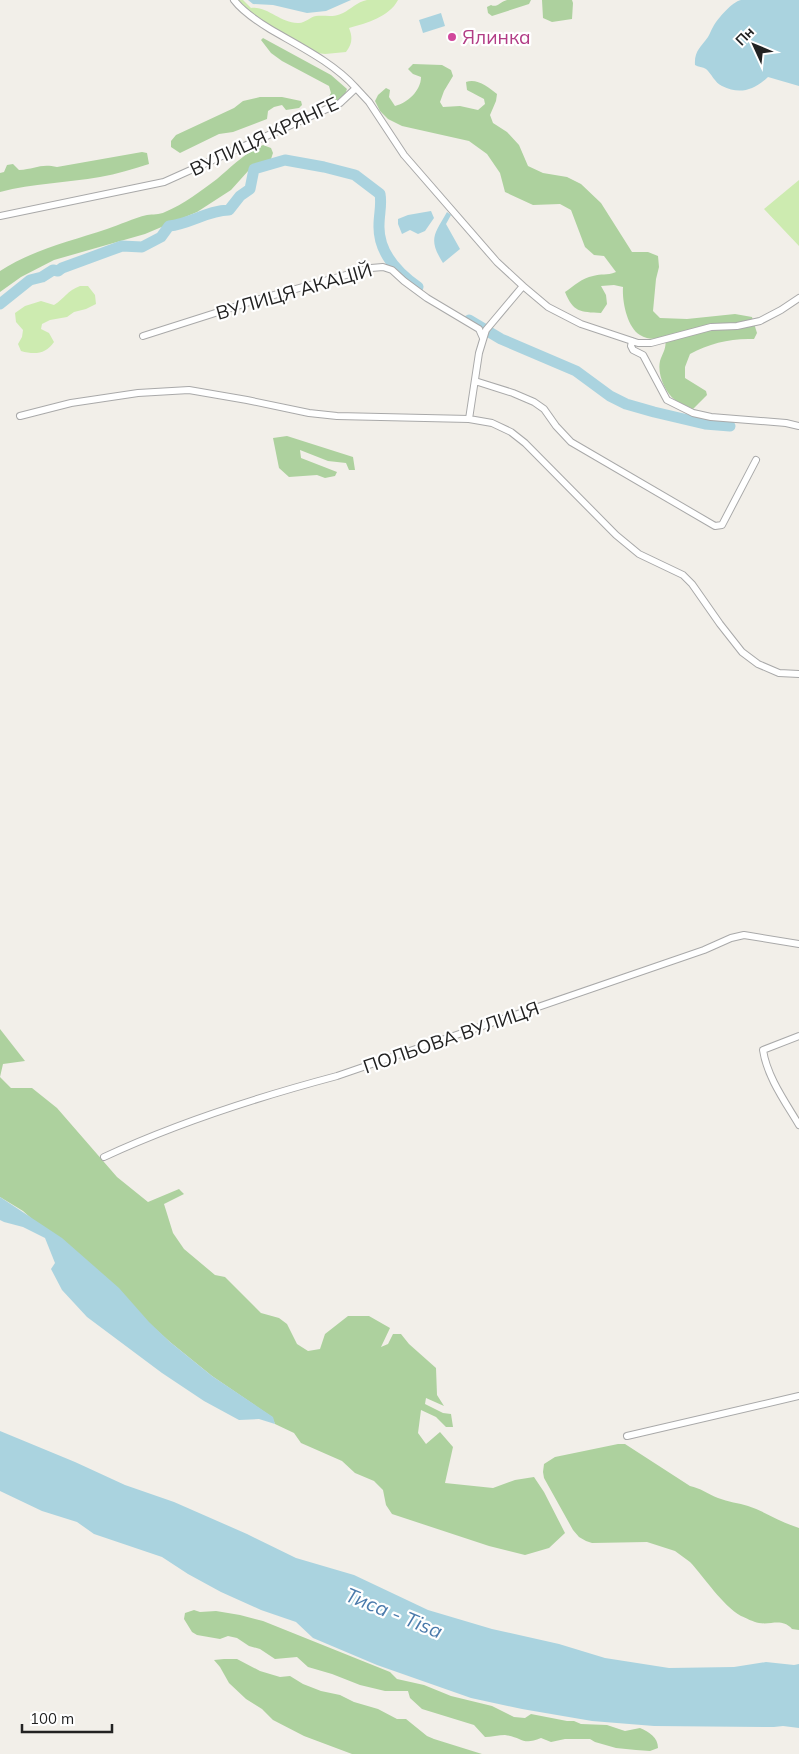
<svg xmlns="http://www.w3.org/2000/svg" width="799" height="1754" font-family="Mulish,sans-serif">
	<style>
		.grass { fill: #cdebb0 }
		.forest { fill: #add19e }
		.water { fill: #aad3df }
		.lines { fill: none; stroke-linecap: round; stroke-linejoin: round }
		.river { stroke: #aad3df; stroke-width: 11 }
		.minor-casing { stroke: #a9a9a9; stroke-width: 8 }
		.minor { stroke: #fff; stroke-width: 6 }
		.hotel-dot { fill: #d1479c; stroke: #fff; stroke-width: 2 }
		.labels { text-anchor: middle; stroke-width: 4.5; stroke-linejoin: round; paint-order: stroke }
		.hotel-label { font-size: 19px; fill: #b23c85; stroke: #fff; text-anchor: start }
		.street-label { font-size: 19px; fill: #222; stroke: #fff }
		.water-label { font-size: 20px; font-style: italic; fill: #4a7aab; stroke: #fff }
	</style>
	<rect width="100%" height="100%" fill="#f2efe9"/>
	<!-- grass -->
	<path class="grass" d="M238,0H243L251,8C268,6 281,24 299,23C305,23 310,17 316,16C326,15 333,18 343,13C351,9 357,2 367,0C377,0 388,0 398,0C389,17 367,23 349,28C353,38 352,44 346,52L325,54L317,53L272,28L248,11Z
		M799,180V246L764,209Z
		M80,286H88L95,295L96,304L86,309L74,312L67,317L50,320L42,324L41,329L49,333L54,342C46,354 35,355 21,351L18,344L22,337L23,330L16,322L15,313L25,306L41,301L54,305C65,298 67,291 80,286Z"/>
	<!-- forest -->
	<path class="forest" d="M507,0H531L529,4L492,16L488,13L487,7L491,5C497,8 500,2 507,0Z
		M542,0H572L573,3L572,19L552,22L543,18Z
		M263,38L331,75L347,89C344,98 339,104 329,102L327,100L331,93L329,86L282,61L271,53L261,40Z
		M413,64L442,65L451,70L453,76L444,91L440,102L443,107L460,106L478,110L485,104L484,99L467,90L466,82C477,78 488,87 497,94L496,101L490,115L493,123L507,132L519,145L528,166L543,173L567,177L581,184L601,203L632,252H648L658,256L659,267L656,279L653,311L660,318L687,319L735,314L752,317L757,333L754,339C731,338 710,343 690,354L685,367V378L706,391L707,395L693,409C688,406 680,404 675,400C665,392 657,374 660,361C663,352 667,348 665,338C657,339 647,340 640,335C627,327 622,301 623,287L614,285L601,286L606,295L607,304L601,313C580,312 573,312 565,292C574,286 582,278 593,276C602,273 606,276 616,272L604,256L594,255L585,247L571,210L560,204L533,205L505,192L500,173L487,154L469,141L402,126L388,119L380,111L375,101L378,95L386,88L390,90L389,97L395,106C407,103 421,91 421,77L413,74L408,69Z
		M260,97H282L301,101L302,105L299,108L286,110L282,105L274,107L268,111L267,119L233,132L219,134L180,153L171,147V141L176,135L234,108L243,101Z
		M263,145L271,148L273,153L271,159L249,170L231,190L197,212L145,234L54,260L21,277L0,292V271C32,250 71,241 107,229C120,225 133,218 147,215C153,214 159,215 165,212C184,204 201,191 217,179C232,166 245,153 263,145Z
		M142,152L147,153L149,164C133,169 117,174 100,177C67,183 33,183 0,192V173L4,172L7,165L13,164L19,170C35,169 41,163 57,167Z
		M287,436L353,457L355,470H349L346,463L328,461L300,450L301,458L337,472L335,476L325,478L317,475L289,477L279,468L273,438Z
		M0,1029L25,1061L3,1064L0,1077L11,1088H32L57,1108L117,1177L148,1202L179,1189L184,1194L164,1204L173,1233L184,1249L215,1275L225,1277L261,1313L279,1318L287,1324L297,1344L308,1351L320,1349L325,1334L348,1316H369L390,1328L381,1347L388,1344L393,1334H401L409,1344L436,1368L437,1395L444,1406L426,1398L425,1404L443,1413L451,1414L453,1427H446L436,1417L421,1410L418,1433L426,1444L440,1432L453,1447L445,1483L493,1488L515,1480L534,1477L544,1492L565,1533L549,1548L525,1555L489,1546L392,1514L386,1505L383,1490L374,1481L355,1473L342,1461L301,1443L294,1433L275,1424L272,1417L212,1376L170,1342L23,1211L0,1197Z
		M618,1444H625L690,1486C700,1488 708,1494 718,1498C728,1502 739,1503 748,1506C766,1512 780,1522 799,1528V1630L792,1629C782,1618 772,1625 759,1623C753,1622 746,1618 741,1616C722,1605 705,1578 690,1562L675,1551L647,1542L592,1543L586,1541L579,1537L573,1530L544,1478L543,1472L544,1464L555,1457Z
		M194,1610L200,1612L216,1611L240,1615L263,1621L390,1672L397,1679L424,1685L451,1696L492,1706L514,1717L525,1718L531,1714L567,1721H574L581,1724L607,1725L625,1731L640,1728C649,1732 658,1737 658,1748L650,1751L636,1750L616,1748L595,1742L590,1739H565L551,1742L541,1738C522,1746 522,1737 505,1735C499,1735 491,1737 485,1737L474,1725L422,1709L410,1698L408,1691H385L360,1685L332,1674L308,1667L297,1657L275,1659L260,1649L249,1646L237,1638L228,1636L220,1639L197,1635L192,1632L184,1619L185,1613Z
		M224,1659H237L260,1671L280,1677L290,1676L303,1684L321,1691L340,1695L354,1702L378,1709L397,1719H406L427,1736L434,1739L482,1754H352L304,1736L273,1720L262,1709L246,1699L229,1683L220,1667L214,1660Z"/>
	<!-- water -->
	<path class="water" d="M248,0H351L326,11L307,13L273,5L253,4Z
		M741,0H799V86L768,77C754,90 740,95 722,86C715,83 711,73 706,69C703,67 698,67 695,65C694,51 701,47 708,37C710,34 711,30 713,27C718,18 732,2 741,0Z
		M441,13L445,26L423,33L419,20Z
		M431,211L434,218L425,231L418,234L410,230L402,234L398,224V219L408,215Z
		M447,212L451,215L446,224L460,249L443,263C428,239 434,235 447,212Z
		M0,1197L62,1238L119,1288L149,1322L170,1342L212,1376L273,1417L275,1424L259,1419L239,1420L204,1401L162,1373L87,1317L62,1290L51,1269L55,1263L45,1238L23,1227L4,1222L0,1220Z
		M0,1431L75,1462L125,1485L174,1502L247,1534L296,1558L354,1575L428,1610L492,1629L559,1644L605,1658L669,1668L734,1667L766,1662L794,1665L799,1664V1728L783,1726L774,1727L654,1726L592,1721L522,1709L471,1698L377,1665L313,1638L296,1622L261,1610L221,1592L188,1574L162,1557L94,1534L77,1522L42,1511L0,1491Z"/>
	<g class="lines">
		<!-- river -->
		<path class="river" d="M0,304L30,280L42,277L53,270L58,271L62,268L122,246L142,247L161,237L169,226C190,224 208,210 229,210L240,196L250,189L254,169L285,160L324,167L355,175L380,194C382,205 379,214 379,225C378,252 398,273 418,287
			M469,320L501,339L576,371L610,396L626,404L654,412L705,424L730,426"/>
		<!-- minor casing -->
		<g class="minor-casing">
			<path id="minor" d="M234,0C243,12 257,21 270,29C299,46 334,63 356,88
				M0,216L164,182L340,103L356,88L369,102L404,155L497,262L523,286L548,307L581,324L638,343H651L711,327L737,326L760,321L781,310L799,298
				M143,336L253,301L371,268L383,267L392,270L404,281L427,298L479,329L483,338
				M632,341L631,346L633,350L643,355L667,400L693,413L711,417L786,423L799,426
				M475,381L513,393L534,402L544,409L556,426L571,442L715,526L722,525L756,460
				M20,416L71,403L138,393L189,390L247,400L309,413L337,416L469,419L492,423L511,432L525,443L616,535L639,554L683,575L692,584L720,624L742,652L758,664L779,673L799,674
				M469,419L479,353L486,330L523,286
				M799,1036L763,1050C767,1077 786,1103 799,1125
				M104,1157C179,1122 258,1097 337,1076L672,961L704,950L731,938L744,935L799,944
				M627,1436L799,1396"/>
		</g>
		<!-- minor -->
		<use href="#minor" class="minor"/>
	</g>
	<!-- markers -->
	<circle class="hotel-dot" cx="452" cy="37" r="5"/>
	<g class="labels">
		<!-- hotel labels -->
		<g class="hotel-label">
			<text x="462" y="44">Ялинка</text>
		</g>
		<!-- street labels -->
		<g class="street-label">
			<text transform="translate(264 136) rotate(-25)" y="7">ВУЛИЦЯ КРЯНГЕ</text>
			<text transform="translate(294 291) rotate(-16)" y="7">ВУЛИЦЯ АКАЦІЙ</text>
			<text transform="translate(451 1037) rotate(-19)" y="7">ПОЛЬОВА ВУЛИЦЯ</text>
		</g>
		<!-- water labels -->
		<g class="water-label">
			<text transform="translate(394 1613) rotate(22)" y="7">Тиса - Tisa</text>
		</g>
	</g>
	<!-- north arrow -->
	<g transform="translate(754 45) rotate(314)" stroke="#ffffff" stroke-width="4" paint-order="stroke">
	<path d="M0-4L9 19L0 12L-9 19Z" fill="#222222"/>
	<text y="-8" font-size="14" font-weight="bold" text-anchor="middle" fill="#222222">Пн</text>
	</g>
	<!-- scale -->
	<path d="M22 1724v8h90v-8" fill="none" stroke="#222222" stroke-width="2.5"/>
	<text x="30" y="1724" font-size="15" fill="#222222" stroke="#ffffff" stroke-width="4" paint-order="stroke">100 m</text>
</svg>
